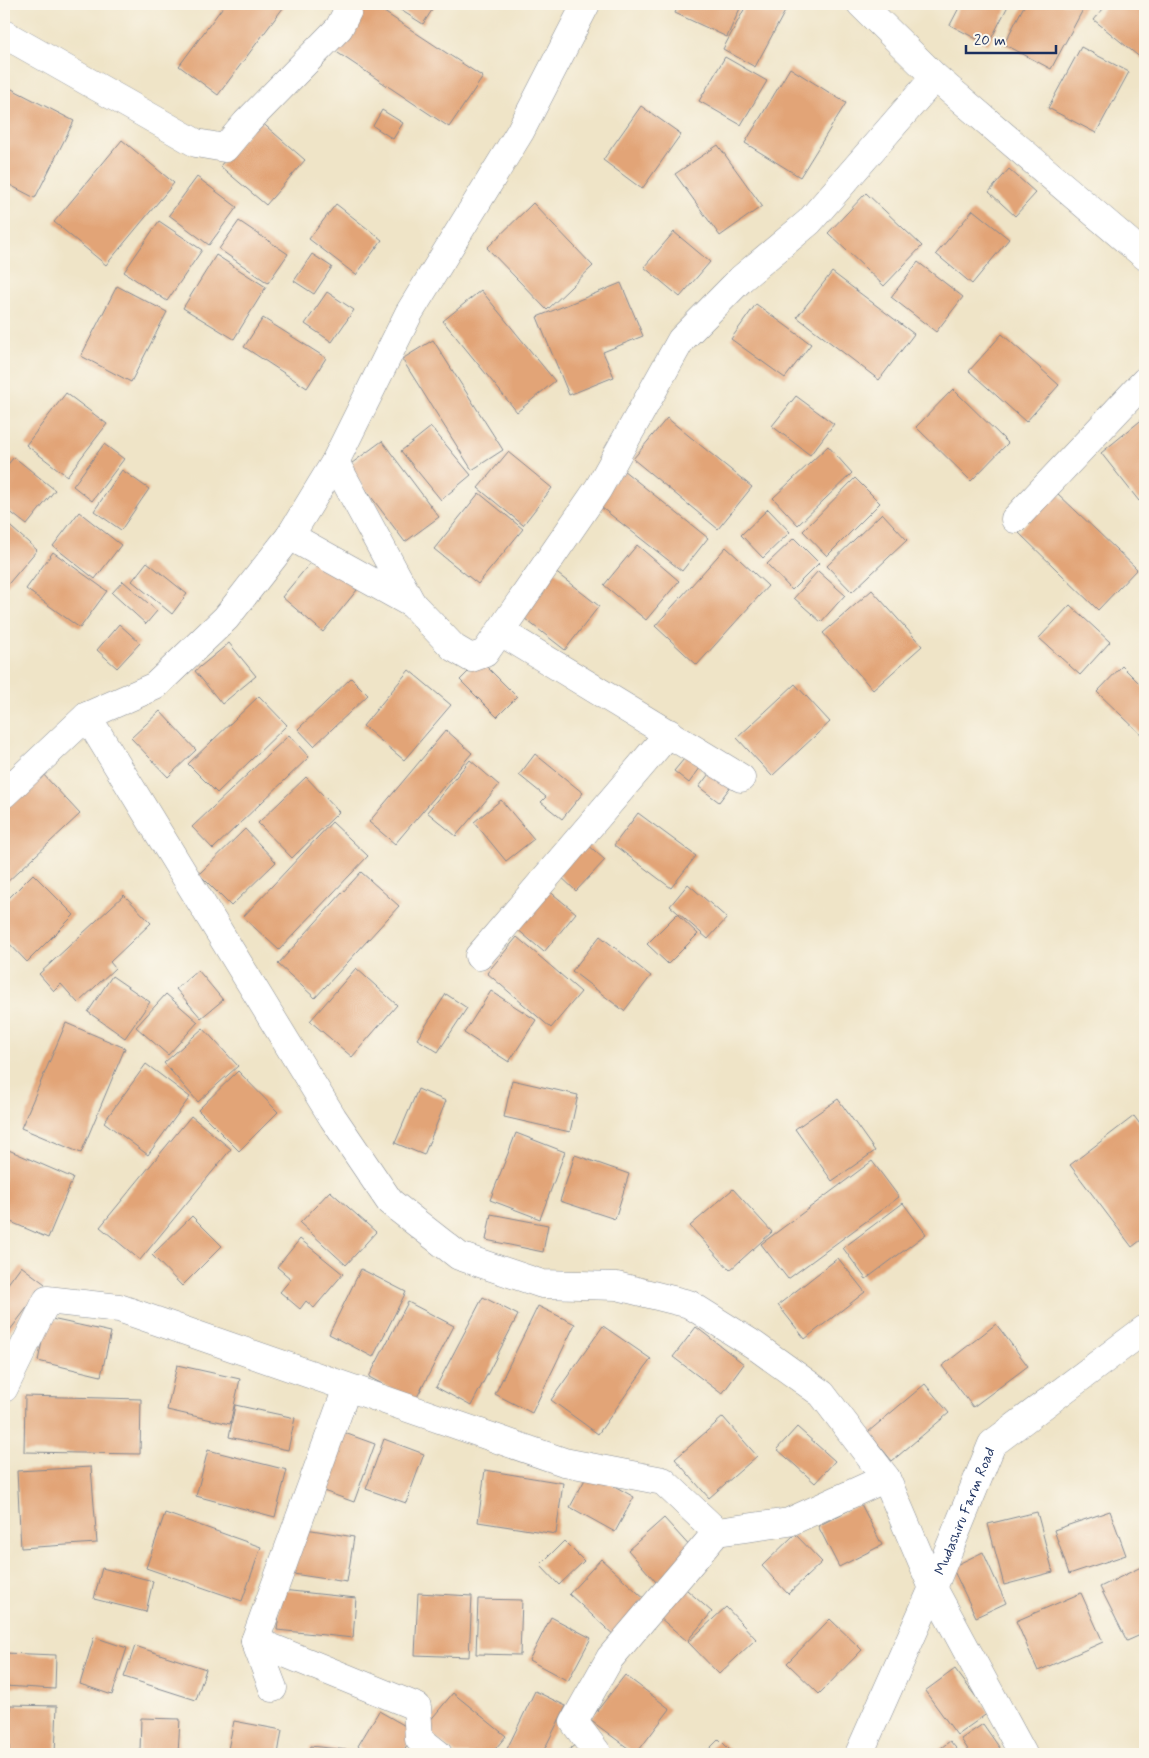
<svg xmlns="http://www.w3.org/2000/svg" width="1149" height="1758" font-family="Mynerve,sans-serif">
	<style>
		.building { fill: #e2a477 }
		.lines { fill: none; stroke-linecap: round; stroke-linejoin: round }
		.minor-casing { stroke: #858a92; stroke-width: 29 }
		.minor { stroke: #fff; stroke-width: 28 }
		.labels { text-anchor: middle; stroke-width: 5; stroke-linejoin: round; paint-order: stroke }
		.street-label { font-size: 15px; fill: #1b2f5e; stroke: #fbf7ec }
	</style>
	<rect width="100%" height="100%" fill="#fbf7ec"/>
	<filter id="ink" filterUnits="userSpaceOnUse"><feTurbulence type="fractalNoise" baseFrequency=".02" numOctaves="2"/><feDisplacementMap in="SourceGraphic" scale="10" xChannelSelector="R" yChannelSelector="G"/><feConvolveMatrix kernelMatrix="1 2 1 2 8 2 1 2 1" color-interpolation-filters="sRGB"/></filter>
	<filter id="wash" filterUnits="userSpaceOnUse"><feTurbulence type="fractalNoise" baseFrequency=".0096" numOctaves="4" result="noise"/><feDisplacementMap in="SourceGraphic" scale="20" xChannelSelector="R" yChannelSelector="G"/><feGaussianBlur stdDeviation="1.12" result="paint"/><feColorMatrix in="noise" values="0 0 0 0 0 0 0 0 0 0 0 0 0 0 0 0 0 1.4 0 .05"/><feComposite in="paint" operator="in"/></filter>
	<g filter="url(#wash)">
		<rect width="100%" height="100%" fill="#efe4c7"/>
		<g id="blocks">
			<!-- building -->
			<path class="building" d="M225,4H286L218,95L179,66Z
				M362,4H372L483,77L449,127L332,49Z
				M391,4H428L434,7L423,24Z
				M679,4H742L727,37L675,13Z
				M747,4H789L755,67L723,49Z
				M961,4H1009L988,45L950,25Z
				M1025,4H1086L1051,69L1004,44Z
				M1107,4H1145V55L1142,59L1094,20Z
				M1081,47L1129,72L1096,133L1048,108Z
				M725,57L767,81L741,125L699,101Z
				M790,68L846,103L800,177L745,143Z
				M4,85L74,121L35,198L4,182Z
				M641,106L681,134L642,189L603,160Z
				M382,110L403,123L393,139L373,126Z
				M259,120L305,160L266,205L220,166Z
				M122,140L174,183L106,265L54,222Z
				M718,145L762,206L720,236L675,174Z
				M1009,169L1036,193L1015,216L989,192Z
				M197,177L237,207L209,245L169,215Z
				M866,193L922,246L884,286L828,233Z
				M533,203L593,266L547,310L487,248Z
				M336,204L382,240L356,275L309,239Z
				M973,210L1009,239L972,284L936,254Z
				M159,221L202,250L167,301L124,272Z
				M239,221L288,254L268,283L219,249Z
				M674,232L710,262L680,297L644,267Z
				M312,254L332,267L314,294L294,281Z
				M216,255L266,287L234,339L183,308Z
				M918,262L963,297L936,332L891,297Z
				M832,272L914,334L879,380L797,317Z
				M621,283L643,336L603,352L614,377L569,395L537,317Z
				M117,286L167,312L131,382L81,356Z
				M481,290L555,381L517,412L443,321Z
				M327,292L354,310L332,342L305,324Z
				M756,304L811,344L785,378L731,339Z
				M263,318L326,358L307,388L244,347Z
				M1002,334L1059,385L1026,422L969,371Z
				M433,340L503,450L472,470L402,359Z
				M953,389L1008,443L971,481L916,427Z
				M66,393L107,424L67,476L26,445Z
				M796,396L834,424L810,455L772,426Z
				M1145,417V496L1139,501L1101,453Z
				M667,418L752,487L718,529L633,459Z
				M431,427L471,475L441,500L401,451Z
				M382,441L439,517L405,542L348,466Z
				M104,444L124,459L92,501L73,486Z
				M828,446L852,473L798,525L773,498Z
				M508,452L552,488L523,525L478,488Z
				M14,457L55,490L27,525L4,507V469Z
				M122,470L149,489L121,530L94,511Z
				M623,470L708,538L682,571L597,504Z
				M855,478L880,503L827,556L803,531Z
				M1056,492L1137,569L1098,610L1018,532Z
				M479,493L523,529L478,584L434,549Z
				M768,509L790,532L763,558L741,535Z
				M79,512L121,545L95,579L53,546Z
				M882,513L907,540L852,592L827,566Z
				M4,521L37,550L4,589Z
				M794,538L819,563L792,590L767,564Z
				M637,545L679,581L646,620L604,585Z
				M726,547L768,586L697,665L655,626Z
				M53,552L107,591L80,628L26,589Z
				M316,556L357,590L323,632L282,597Z
				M147,562L187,594L172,614L132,581Z
				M554,571L599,606L565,650L520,615Z
				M818,571L845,595L821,622L794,598Z
				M123,581L157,611L146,624L112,593Z
				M872,590L922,646L873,690L823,633Z
				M1070,605L1110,642L1080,675L1039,638Z
				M119,624L140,643L117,668L97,650Z
				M229,643L256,676L222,704L195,671Z
				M480,660L517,697L497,717L460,680Z
				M1122,666L1145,689V738L1097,692Z
				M409,670L451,705L404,760L363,726Z
				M351,678L368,695L314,746L298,729Z
				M795,684L830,722L772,776L737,738Z
				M259,696L287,725L217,793L188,764Z
				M160,711L196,750L168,777L131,738Z
				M446,730L472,753L395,844L369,822Z
				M289,735L309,757L213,849L192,827Z
				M689,753L703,764L689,783L674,771Z
				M535,754L583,793L562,819L541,802L546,797L519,775Z
				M470,760L499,785L456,836L427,812Z
				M715,766L735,781L719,802L699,787Z
				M42,773L80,814L4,885V809Z
				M306,777L339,812L292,858L258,823Z
				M501,800L534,839L506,861L474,822Z
				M638,813L696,856L671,888L614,845Z
				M332,822L368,856L279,950L243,917Z
				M245,829L276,862L231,906L199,874Z
				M586,843L605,860L576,891L557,873Z
				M361,872L399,906L315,998L278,964Z
				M33,874L74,915L27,962L4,938V903Z
				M688,884L727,918L708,939L670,906Z
				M548,890L576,913L544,952L516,928Z
				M124,895L151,923L110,962L115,968L78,1003L61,984L54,991L39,974Z
				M677,914L698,934L668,964L647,944Z
				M600,936L651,976L624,1011L572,971Z
				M517,937L581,992L551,1028L487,973Z
				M356,968L397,1005L352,1057L310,1021Z
				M198,970L223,1000L201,1018L176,989Z
				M112,976L150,1002L125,1038L88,1012Z
				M491,991L536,1020L509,1062L464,1033Z
				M166,994L198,1022L168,1055L136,1027Z
				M446,994L467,1008L438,1052L417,1039Z
				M66,1023L125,1048L81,1153L21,1128Z
				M203,1028L238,1066L198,1102L164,1063Z
				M146,1064L190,1097L148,1155L104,1122Z
				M238,1071L278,1112L239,1151L198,1110Z
				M512,1080L578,1095L570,1132L504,1117Z
				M418,1089L446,1101L424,1155L395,1143Z
				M838,1099L875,1151L832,1181L795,1129Z
				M191,1116L231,1149L140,1260L100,1227Z
				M1134,1116L1145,1131V1237L1132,1247L1070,1165Z
				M516,1133L565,1152L540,1219L490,1200Z
				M4,1148L73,1178L48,1238L4,1219Z
				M575,1155L629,1174L615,1219L560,1201Z
				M872,1161L899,1197L788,1279L761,1244Z
				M733,1189L772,1232L730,1270L690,1226Z
				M330,1191L376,1232L346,1265L300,1223Z
				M903,1203L926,1234L866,1279L843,1248Z
				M491,1214L548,1225L543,1252L486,1240Z
				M192,1216L222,1246L182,1286L152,1255Z
				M300,1239L343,1274L314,1308L306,1301L300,1309L280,1292L291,1279L277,1267Z
				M838,1258L865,1292L805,1339L778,1305Z
				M21,1266L45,1284L4,1338V1289Z
				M361,1269L406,1292L373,1357L329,1334Z
				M483,1297L518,1315L471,1406L436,1387Z
				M408,1302L454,1326L415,1401L369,1377Z
				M538,1306L575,1324L532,1413L495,1394Z
				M47,1318L111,1332L101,1376L38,1361Z
				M996,1324L1028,1366L973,1407L942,1366Z
				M603,1326L651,1359L598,1434L551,1400Z
				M696,1327L744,1364L722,1394L673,1357Z
				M177,1365L240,1379L230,1424L167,1410Z
				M925,1384L949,1413L892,1461L868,1432Z
				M25,1396L141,1399L140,1454L24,1452Z
				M235,1405L295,1418L288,1450L229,1437Z
				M723,1417L757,1456L709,1498L675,1459Z
				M797,1427L835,1461L815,1483L777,1449Z
				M339,1431L375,1444L354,1502L318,1489Z
				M384,1439L424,1454L406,1503L366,1489Z
				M208,1450L287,1470L275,1517L196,1496Z
				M91,1467L97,1543L21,1548L17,1471Z
				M485,1470L563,1483L556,1534L478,1522Z
				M589,1472L634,1497L615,1532L570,1507Z
				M861,1504L882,1545L839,1567L818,1526Z
				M1110,1511L1126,1555L1069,1574L1054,1530Z
				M1037,1512L1053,1572L1004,1585L988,1524Z
				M165,1513L261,1547L242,1601L146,1568Z
				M664,1518L693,1550L656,1582L628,1550Z
				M300,1528L354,1537L347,1582L293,1574Z
				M795,1534L822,1562L788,1594L762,1566Z
				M564,1541L584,1561L559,1585L540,1565Z
				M983,1552L1006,1603L976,1617L952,1567Z
				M601,1559L649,1603L617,1638L569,1594Z
				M1141,1567L1145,1576V1633L1127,1641L1100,1587Z
				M102,1568L153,1581L146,1612L94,1599Z
				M679,1583L712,1612L687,1641L653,1612Z
				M282,1590L356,1598L353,1638L277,1630Z
				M418,1593L472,1596L469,1657L415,1655Z
				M1081,1593L1103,1642L1038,1671L1016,1621Z
				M478,1599L522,1600L520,1655L476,1654Z
				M726,1607L756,1639L719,1674L688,1642Z
				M551,1617L591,1638L568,1681L529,1660Z
				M830,1619L862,1650L819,1694L787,1663Z
				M94,1637L127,1648L112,1695L80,1684Z
				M135,1646L206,1669L196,1700L124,1677Z
				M4,1653L56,1655L55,1689L4,1686Z
				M955,1669L988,1713L957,1735L925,1691Z
				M625,1675L670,1709L636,1754L590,1720Z
				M535,1691L566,1706L542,1754H513L506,1751Z
				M453,1693L506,1736L491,1754H456L424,1728Z
				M10,1705L57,1706L55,1754H9Z
				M379,1711L416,1732L402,1754H371L358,1746Z
				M141,1718L180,1719L178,1754L140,1752Z
				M234,1721L282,1730L278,1754H227Z
				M983,1724L1004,1754H971L961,1739Z
				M719,1739L734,1754H704Z
				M950,1741L961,1754H933Z
				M577,1743L586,1754H564Z
				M310,1746L357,1751V1754H309Z"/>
		</g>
	</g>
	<g filter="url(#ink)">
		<use href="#blocks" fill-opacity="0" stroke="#858a92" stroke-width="1"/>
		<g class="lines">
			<!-- minor casing -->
			<g class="minor-casing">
				<g id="minor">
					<path d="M861,4L935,77L1145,256"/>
					<path d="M4,34L196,143L225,148L246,123L339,28L348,10L345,4"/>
					<path d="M335,462L412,604"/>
					<path d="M1015,519L1145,381"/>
					<path d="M290,536L412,604L454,648L471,658L485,653L598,489L681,340L741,279L809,222L935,77"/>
					<path d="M501,632L741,778"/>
					<path d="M87,716L333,1118L390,1202L459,1256L542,1284L617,1286L689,1304L754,1345L822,1394L886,1478L933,1588L1023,1754"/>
					<path d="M4,794L87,716L155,686L226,618L290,536L335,462L409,313L520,132L586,4"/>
					<path d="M479,956L669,733"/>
					<path d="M4,1388L47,1300L119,1308L564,1462L663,1481L717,1532"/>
					<path d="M255,1641L417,1707L419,1739L438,1754"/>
					<path d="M273,1688L255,1641L347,1388"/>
					<path d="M598,1754L574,1722L610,1658L717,1532L789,1522L886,1478"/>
					<path id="s1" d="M859,1754L933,1588L992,1444L1145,1329"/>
				</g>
			</g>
			<!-- minor -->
			<use href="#minor" class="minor"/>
		</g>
	</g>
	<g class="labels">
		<!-- street labels -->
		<g class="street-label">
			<text dy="5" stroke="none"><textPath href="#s1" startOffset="265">Mudashiru Farm Road</textPath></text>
		</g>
	</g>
	<!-- margin -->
	<rect width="1149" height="1758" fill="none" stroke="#fbf7ec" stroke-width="20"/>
	<!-- scale -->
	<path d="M966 45v8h90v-8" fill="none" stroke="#1b2f5e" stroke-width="2.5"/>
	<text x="974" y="45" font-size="15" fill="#1b2f5e" stroke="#fbf7ec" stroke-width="4" paint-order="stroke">20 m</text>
</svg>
